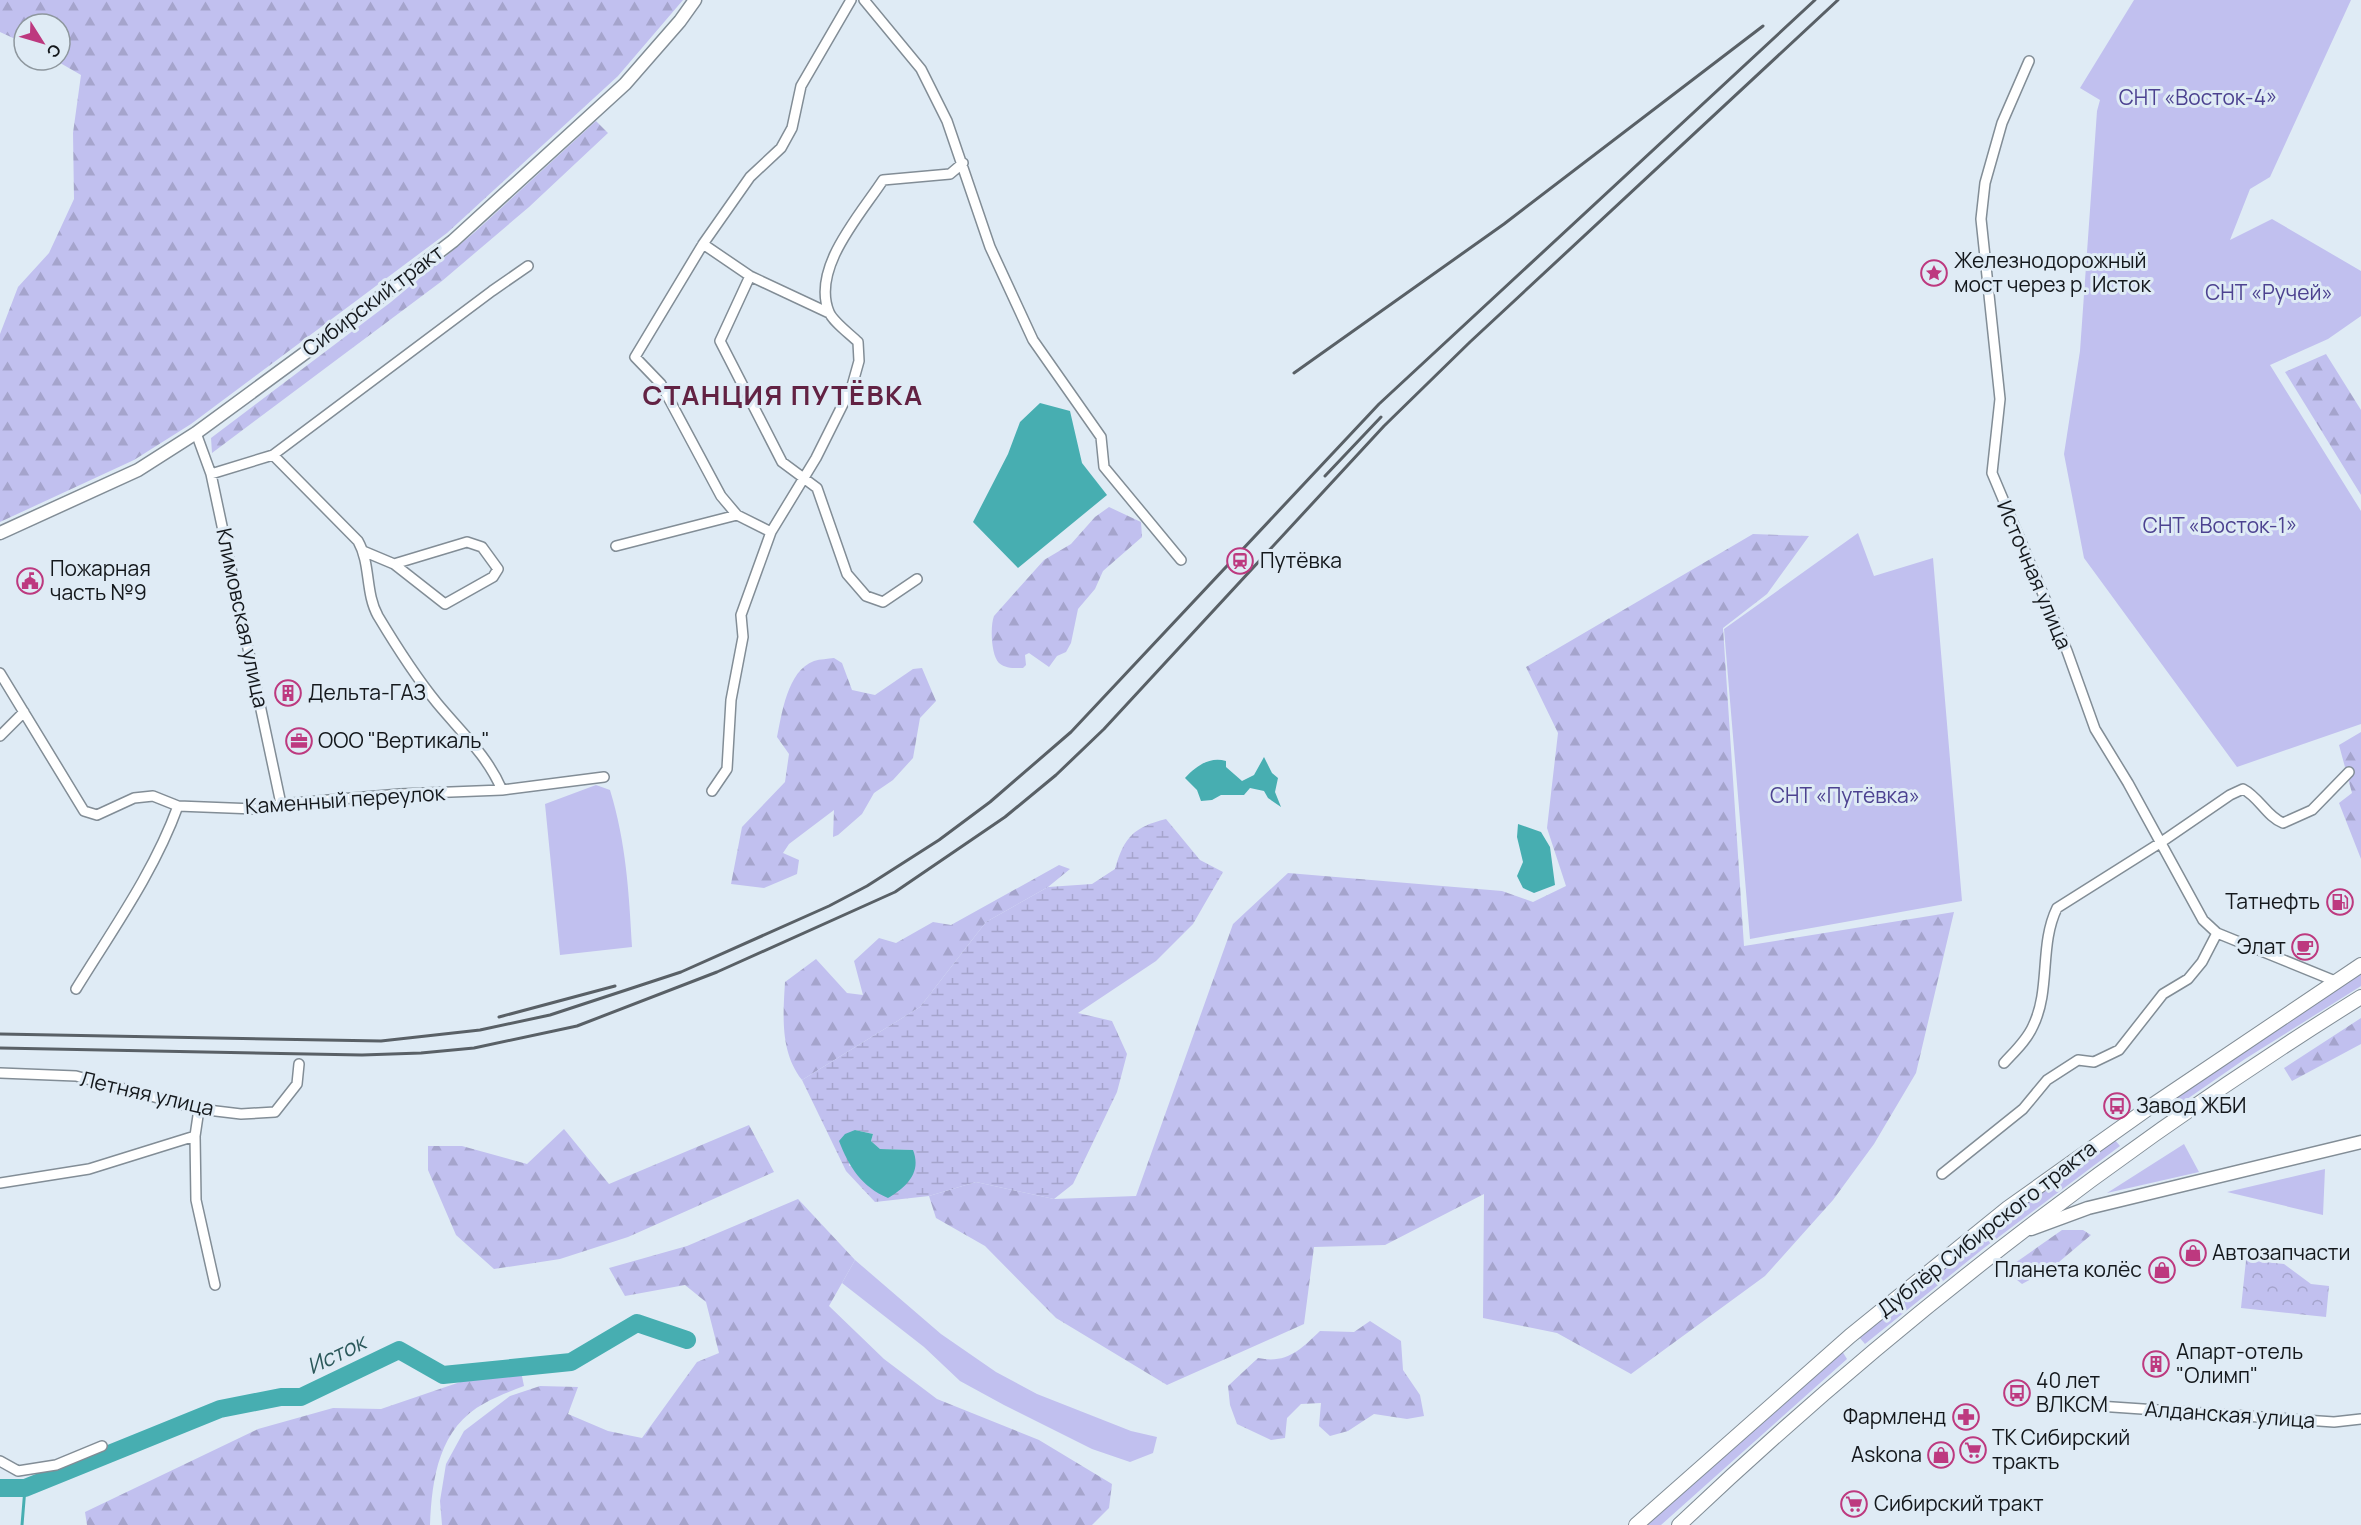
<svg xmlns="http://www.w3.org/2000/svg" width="2361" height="1525" font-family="Manrope,sans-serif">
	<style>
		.green { fill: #c1c0ef }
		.forest { fill: url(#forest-firs) }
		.wetland { fill: url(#wetland-marsh); fill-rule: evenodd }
		.park { fill: url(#park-crowns) }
		.water { fill: #47aeb1 }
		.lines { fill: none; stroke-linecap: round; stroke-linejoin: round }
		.stream { stroke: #47aeb1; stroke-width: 3 }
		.river { stroke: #47aeb1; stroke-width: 18 }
		.street-casing { stroke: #828d96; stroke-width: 12 }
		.secondary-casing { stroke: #828d96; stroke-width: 15 }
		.primary-casing { stroke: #828d96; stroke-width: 16 }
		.street { stroke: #fff; stroke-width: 9 }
		.secondary { stroke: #fff; stroke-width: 12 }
		.primary { stroke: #fff; stroke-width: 14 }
		.rail { stroke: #596066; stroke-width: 3 }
		.labels { text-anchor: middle; stroke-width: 6; stroke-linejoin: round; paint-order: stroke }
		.park-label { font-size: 21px; fill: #4c4290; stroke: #dfebf5 }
		.poi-label { font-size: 21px; fill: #14181c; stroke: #dfebf5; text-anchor: start }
		.street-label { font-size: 21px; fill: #14181c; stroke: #dfebf5 }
		.water-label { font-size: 22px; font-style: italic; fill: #2b585a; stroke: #dfebf5 }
		.district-label { font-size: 27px; font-weight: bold; letter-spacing: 1.5px; fill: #622243; stroke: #dfebf5 }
	</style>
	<defs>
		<pattern id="forest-firs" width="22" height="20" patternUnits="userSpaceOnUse" patternTransform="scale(1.5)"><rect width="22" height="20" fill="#c1c0ef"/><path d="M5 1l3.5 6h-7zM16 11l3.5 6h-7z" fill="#a5a4cc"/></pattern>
		<pattern id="wetland-marsh" width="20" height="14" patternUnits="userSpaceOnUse" patternTransform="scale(1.5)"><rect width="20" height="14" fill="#c1c0ef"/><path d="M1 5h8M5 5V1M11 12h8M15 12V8" fill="none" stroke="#a5a4cc"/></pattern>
		<pattern id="park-crowns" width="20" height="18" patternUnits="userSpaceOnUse" patternTransform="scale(1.5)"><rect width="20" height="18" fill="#c1c0ef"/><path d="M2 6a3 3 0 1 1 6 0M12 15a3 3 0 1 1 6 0" fill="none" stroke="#a5a4cc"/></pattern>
	</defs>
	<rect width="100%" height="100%" fill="#dfebf5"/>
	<!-- green -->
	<path class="green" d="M2134,0H2351L2270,177L2250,189L2230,240L2272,219L2361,271V316L2328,339L2270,365L2361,511V724L2237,767L2084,558L2064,454L2080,351L2097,111L2100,100L2080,88Z
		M1858,533L1874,576L1933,558L1962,901L1750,939L1724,629Z
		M596,785L610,790C626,842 629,893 632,947L560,955L545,804Z
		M2361,972V986L2245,1059L2164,1115L2160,1108Z
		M2114,1139L2120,1146L1984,1248L1865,1344L1859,1337L1980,1238Z
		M2184,1144L2199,1172L2107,1193Z
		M2325,1169L2323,1215L2227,1192Z
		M855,1260L941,1334L996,1372L1037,1394L1131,1431L1157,1437L1153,1453L1130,1462L1092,1449L1004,1405L960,1381L924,1347L842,1283Z
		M1842,1351L1847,1359L1661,1525H1647Z"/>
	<!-- forest -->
	<path class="forest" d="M0,0H683L618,76L447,233L191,424L134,460L0,522V334L18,287L49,253L74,199L73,133L81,75L55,60H60V24H24V43L0,32Z
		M596,121L608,133L529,207L442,281L212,453L211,438L391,302L475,232Z
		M2326,354L2361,410V495L2285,372Z
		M1109,507L1141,522L1142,537L1103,571L1095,589L1078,609L1071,643L1066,652L1057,656L1049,667L1029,653L1025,655L1026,665L1023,668C1015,668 1006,669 999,663C991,655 990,626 994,616L1044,560L1071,544L1095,517Z
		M1753,534L1809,536L1767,594L1723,628L1744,946L1954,912L1916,1073L1874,1144L1833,1200L1765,1276L1631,1374L1557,1333L1483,1318L1484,1194L1385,1245L1314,1247L1304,1324L1167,1385L1056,1318L985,1246L936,1218L929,1196L976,1182L1054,1199L1136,1196L1233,924L1288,873L1502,891L1533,902L1566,886L1547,828L1558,733L1526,667Z
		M834,658L842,663L852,690L875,695L913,669L922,668L936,701L920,718L913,758L893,780L874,793L862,814L838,835L833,837L834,810L789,844L783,853L799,860L797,874L764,888L731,884L742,827L785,782L789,754L777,737C782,714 787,671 814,661C820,659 828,659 834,658Z
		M2361,732V859L2339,803L2352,793L2339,745Z
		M1059,865L1070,869L1048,887L986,922L920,1007L802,1080C780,1052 783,1016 785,982L816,959L847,993L863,995L854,961L879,938L896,943L933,922L951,925Z
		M2361,1018V1044L2292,1081L2284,1068Z
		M749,1125L774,1172L628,1237L560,1259L494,1269L456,1235L428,1170V1146H462L527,1164L564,1129L609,1184Z
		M798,1199L855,1260L829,1306L884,1359L937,1399L1039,1440L1112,1484L1109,1508L1092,1525H442L440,1501L446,1464L464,1431L510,1396L540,1386L578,1387L568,1414L608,1431L642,1438L697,1362L719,1353L706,1302L685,1285L625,1296L609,1268L687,1246Z
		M2062,1230H2083L2091,1235L2053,1267L2022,1284L2012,1276L2015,1263Z
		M1370,1321L1401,1341L1403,1370L1420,1395L1424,1416L1407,1419L1374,1414L1348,1431L1330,1436L1319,1426L1321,1403L1301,1404L1287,1418L1285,1438L1271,1440L1237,1424L1230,1405L1228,1386L1258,1358C1287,1364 1300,1350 1320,1331L1354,1332Z
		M519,1362L524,1386C511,1391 497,1396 485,1403C439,1427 432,1478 430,1525H87L85,1512L258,1429L333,1408L381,1409Z"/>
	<!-- wetland -->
	<path class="wetland" d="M1166,819L1200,860L1223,872L1193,924L1156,961L1078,1013L1112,1021L1127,1054L1117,1092L1073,1184L1054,1199L976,1182L929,1196L875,1202L846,1171L802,1080L920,1007L986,922L1048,887L1092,884L1115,869C1124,837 1134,827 1166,819ZM855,1130L873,1134L871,1141L880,1149L913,1150L849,1166Z"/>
	<!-- park -->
	<path class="park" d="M2246,1260L2284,1264L2311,1284L2329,1286L2326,1317L2241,1308Z"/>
	<!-- water -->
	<path class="water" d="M1040,403L1070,411L1082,463L1107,495L1018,568L973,522L1008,454L1020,422Z
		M1264,757L1272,773L1278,778L1275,792L1281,807L1268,798L1264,791L1250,788L1244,795H1221L1212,800L1201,801L1197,790L1185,778C1196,766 1210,756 1226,761V767L1242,781L1254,775Z
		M1518,824L1541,832L1550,847L1555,885L1534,893L1523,888L1517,876L1523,862L1517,837Z
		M855,1130L873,1134L871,1141L880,1149L913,1150C922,1173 906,1187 888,1198C862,1187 849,1167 839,1141L845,1134Z"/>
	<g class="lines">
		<!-- stream -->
		<path class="stream" d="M22,1525L25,1488"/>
		<!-- river -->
		<path class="river" d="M0,1488H25L220,1409L281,1397H301L399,1350L443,1375L571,1362L637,1323L687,1340"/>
		<!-- street casing -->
		<g class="street-casing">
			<path id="street" d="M864,0L921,69L947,121L990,247L1033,340L1101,437L1104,467L1181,560
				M2029,61L2002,123L1985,183L1981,219L2000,399L1992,473L2067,651L2095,729L2128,783L2203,920L2217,933L2335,981
				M703,244L750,276L829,313
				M750,276L720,341L782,462L817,488L847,574L866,596L883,602L917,579
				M196,433L211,474L281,804
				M273,455L358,541C371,564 365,593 378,616C396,646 415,676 437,703C461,732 487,755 502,790
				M211,474L273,455L492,291L528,266
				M771,532L737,515L721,496L661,384L635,357L703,244L750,177L781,148L792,128L801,86L851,0
				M616,546L737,515
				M363,551L394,564L445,604L493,577L498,569L482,547L467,542L394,564
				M0,673L84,811L97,815L134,798L153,796L178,806L255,809L281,804L400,794L502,790L604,777
				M0,736L24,712
				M712,791L727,769L731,700L743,637L741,615L771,532L816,458L852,386L859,361L858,342C850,334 833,322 829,312C811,268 861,214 883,180L950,174L963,163
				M76,989C113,929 154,872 178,806
				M2004,1063C2014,1052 2027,1040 2033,1026C2051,989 2039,945 2057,908L2160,843L2230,795L2243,789C2259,797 2267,817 2283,823L2312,810L2349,772
				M0,1073L76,1076L199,1109L241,1114L275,1112L297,1084L299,1064
				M195,1136L196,1200L215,1285
				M1942,1174L2023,1109L2047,1080L2078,1060L2094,1062L2119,1050L2163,994L2188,979L2202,962L2217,933
				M0,1183L89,1169L195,1136L199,1109
				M2098,1406L2334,1422L2361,1419
				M0,1461L18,1471L56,1465L102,1446"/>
		</g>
		<!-- secondary casing -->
		<g class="secondary-casing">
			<path id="secondary" d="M0,533L138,470L196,433L354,317L453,241L625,84L680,21L695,0
				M2031,1229L2088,1208L2361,1142"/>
		</g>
		<!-- primary casing -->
		<g class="primary-casing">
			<path id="primary" d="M1636,1525L1850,1336L2008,1208L2150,1107L2361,965
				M1679,1525C1887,1328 2117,1149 2361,997"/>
		</g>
		<!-- street -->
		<use href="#street" class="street"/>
		<!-- secondary -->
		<use href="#secondary" class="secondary"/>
		<!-- primary -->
		<use href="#primary" class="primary"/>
		<!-- rail -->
		<path class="rail" d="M1294,373L1504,224L1763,26
			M1325,476L1381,417
			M499,1017L615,986
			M0,1034L381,1041L480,1030L550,1015L681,972L829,906L867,886L939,840L990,802L1071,732L1379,404L1815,0
			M0,1048L362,1055L421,1053L474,1048L577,1026L717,972L895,892L1005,817L1056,775L1104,729L1384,426L1470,342L1838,0"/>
	</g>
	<!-- icons -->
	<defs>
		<g id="sight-ring" transform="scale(1.35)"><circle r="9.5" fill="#dfebf5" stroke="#bd397f" stroke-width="1.5"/><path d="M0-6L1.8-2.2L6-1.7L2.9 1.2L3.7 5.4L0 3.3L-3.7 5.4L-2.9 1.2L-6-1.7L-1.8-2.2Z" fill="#bd397f"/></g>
		<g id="station-ring" transform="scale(1.35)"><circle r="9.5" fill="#dfebf5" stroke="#bd397f" stroke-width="1.5"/><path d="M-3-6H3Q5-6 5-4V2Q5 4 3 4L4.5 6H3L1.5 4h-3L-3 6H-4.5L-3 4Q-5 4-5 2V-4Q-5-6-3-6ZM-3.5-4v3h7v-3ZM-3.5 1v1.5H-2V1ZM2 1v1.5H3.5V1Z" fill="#bd397f"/></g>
		<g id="civic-ring" transform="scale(1.35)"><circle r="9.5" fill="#dfebf5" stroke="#bd397f" stroke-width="1.5"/><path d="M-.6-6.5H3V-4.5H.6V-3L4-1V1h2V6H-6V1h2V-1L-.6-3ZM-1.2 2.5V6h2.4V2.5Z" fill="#bd397f"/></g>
		<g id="building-ring" transform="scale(1.35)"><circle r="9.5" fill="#dfebf5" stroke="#bd397f" stroke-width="1.5"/><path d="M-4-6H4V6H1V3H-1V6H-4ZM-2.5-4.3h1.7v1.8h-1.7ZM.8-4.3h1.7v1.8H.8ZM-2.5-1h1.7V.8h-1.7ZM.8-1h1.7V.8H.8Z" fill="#bd397f"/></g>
		<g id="office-ring" transform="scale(1.35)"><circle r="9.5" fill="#dfebf5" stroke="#bd397f" stroke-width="1.5"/><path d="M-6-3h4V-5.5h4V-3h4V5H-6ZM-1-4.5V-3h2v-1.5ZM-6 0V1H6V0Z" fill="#bd397f"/></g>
		<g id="fuel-ring" transform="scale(1.35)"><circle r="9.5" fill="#dfebf5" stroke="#bd397f" stroke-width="1.5"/><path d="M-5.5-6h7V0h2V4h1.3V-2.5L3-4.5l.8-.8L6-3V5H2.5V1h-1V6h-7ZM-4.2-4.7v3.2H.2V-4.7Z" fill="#bd397f"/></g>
		<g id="cafe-ring" transform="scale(1.35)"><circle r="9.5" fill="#dfebf5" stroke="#bd397f" stroke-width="1.5"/><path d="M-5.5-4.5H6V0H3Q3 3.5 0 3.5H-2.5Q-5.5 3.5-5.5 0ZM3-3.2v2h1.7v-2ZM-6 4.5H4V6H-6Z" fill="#bd397f"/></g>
		<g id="bus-ring" transform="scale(1.35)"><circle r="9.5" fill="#dfebf5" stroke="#bd397f" stroke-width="1.5"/><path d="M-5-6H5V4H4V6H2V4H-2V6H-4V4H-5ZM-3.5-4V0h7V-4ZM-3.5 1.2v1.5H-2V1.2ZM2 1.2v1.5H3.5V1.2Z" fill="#bd397f"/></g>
		<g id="shop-ring" transform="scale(1.35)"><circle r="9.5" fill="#dfebf5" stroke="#bd397f" stroke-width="1.5"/><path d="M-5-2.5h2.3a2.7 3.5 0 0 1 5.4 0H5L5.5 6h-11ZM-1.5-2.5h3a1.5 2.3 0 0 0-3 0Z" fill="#bd397f"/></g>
		<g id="pharmacy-ring" transform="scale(1.35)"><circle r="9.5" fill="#dfebf5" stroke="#bd397f" stroke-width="1.5"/><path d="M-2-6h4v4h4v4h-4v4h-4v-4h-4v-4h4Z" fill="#bd397f"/></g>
		<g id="supermarket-ring" transform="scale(1.35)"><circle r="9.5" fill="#dfebf5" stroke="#bd397f" stroke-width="1.5"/><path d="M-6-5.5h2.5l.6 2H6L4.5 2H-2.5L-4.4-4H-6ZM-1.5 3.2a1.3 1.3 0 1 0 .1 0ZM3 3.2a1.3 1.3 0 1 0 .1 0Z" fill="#bd397f"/></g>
	</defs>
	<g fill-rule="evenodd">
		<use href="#sight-ring" x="1934" y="273"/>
		<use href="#station-ring" x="1240" y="561"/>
		<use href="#civic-ring" x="30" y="581"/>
		<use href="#building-ring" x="288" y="693"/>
		<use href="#office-ring" x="299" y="741"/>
		<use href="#fuel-ring" x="2340" y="902"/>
		<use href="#cafe-ring" x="2305" y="947"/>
		<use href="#bus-ring" x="2117" y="1106"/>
		<use href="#shop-ring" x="2193" y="1253"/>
		<use href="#shop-ring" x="2162" y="1270"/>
		<use href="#building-ring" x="2156" y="1364"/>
		<use href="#bus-ring" x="2017" y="1393"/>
		<use href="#pharmacy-ring" x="1966" y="1417"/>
		<use href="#supermarket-ring" x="1973" y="1450"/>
		<use href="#shop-ring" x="1941" y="1455"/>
		<use href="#supermarket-ring" x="1854" y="1504"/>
	</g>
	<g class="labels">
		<!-- park labels -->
		<g class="park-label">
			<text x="2198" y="105">СНТ «Восток-4»</text>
			<text x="2269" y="300">СНТ «Ручей»</text>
			<text x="2220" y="533">СНТ «Восток-1»</text>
			<text x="1845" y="803">СНТ «Путёвка»</text>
		</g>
		<!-- poi labels -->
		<g class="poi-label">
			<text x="1954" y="268">Железнодорожный<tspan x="1954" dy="24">мост через р. Исток</tspan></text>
			<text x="1260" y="568">Путёвка</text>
			<text x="50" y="576">Пожарная<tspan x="50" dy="24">часть №9</tspan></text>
			<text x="308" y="700">Дельта-ГАЗ</text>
			<text x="318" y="748">ООО "Вертикаль"</text>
			<text x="2320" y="909" text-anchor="end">Татнефть</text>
			<text x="2286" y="954" text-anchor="end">Элат</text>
			<text x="2136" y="1113">Завод ЖБИ</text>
			<text x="2212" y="1260">Автозапчасти</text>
			<text x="2142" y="1277" text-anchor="end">Планета колёс</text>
			<text x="2176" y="1359">Апарт-отель<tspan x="2176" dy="24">"Олимп"</tspan></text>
			<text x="2036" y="1388">40 лет<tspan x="2036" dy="24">ВЛКСМ</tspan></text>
			<text x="1946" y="1424" text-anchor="end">Фармленд</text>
			<text x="1992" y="1445">ТК Сибирский<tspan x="1992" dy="24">трактъ</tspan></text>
			<text x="1922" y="1462" text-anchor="end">Askona</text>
			<text x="1874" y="1511">Сибирский тракт</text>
		</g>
		<!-- street labels -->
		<g class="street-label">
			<text transform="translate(373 301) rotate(-37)" y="7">Сибирский тракт</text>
			<text transform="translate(2034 575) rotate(67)" y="7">Источная улица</text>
			<text transform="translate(242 618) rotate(78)" y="7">Климовская улица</text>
			<text transform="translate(345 800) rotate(-4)" y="7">Каменный переулок</text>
			<text transform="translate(147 1094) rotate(13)" y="7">Летняя улица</text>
			<text transform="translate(1987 1229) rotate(-38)" y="7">Дублёр Сибирского тракта</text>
			<text transform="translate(2230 1415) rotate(4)" y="7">Алданская улица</text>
		</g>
		<!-- water labels -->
		<g class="water-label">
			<text transform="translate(336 1354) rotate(-26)" y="8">Исток</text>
		</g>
		<!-- district labels -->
		<g class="district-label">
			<text x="783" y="405">СТАНЦИЯ ПУТЁВКА</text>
		</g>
	</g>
	<!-- north arrow -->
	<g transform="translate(42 42) rotate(127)"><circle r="28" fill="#dfebf5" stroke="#8e979e" stroke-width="1.5"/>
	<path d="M0-4.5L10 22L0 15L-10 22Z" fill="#bd397f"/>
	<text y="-9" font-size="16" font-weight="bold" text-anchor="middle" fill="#14181c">С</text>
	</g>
</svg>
